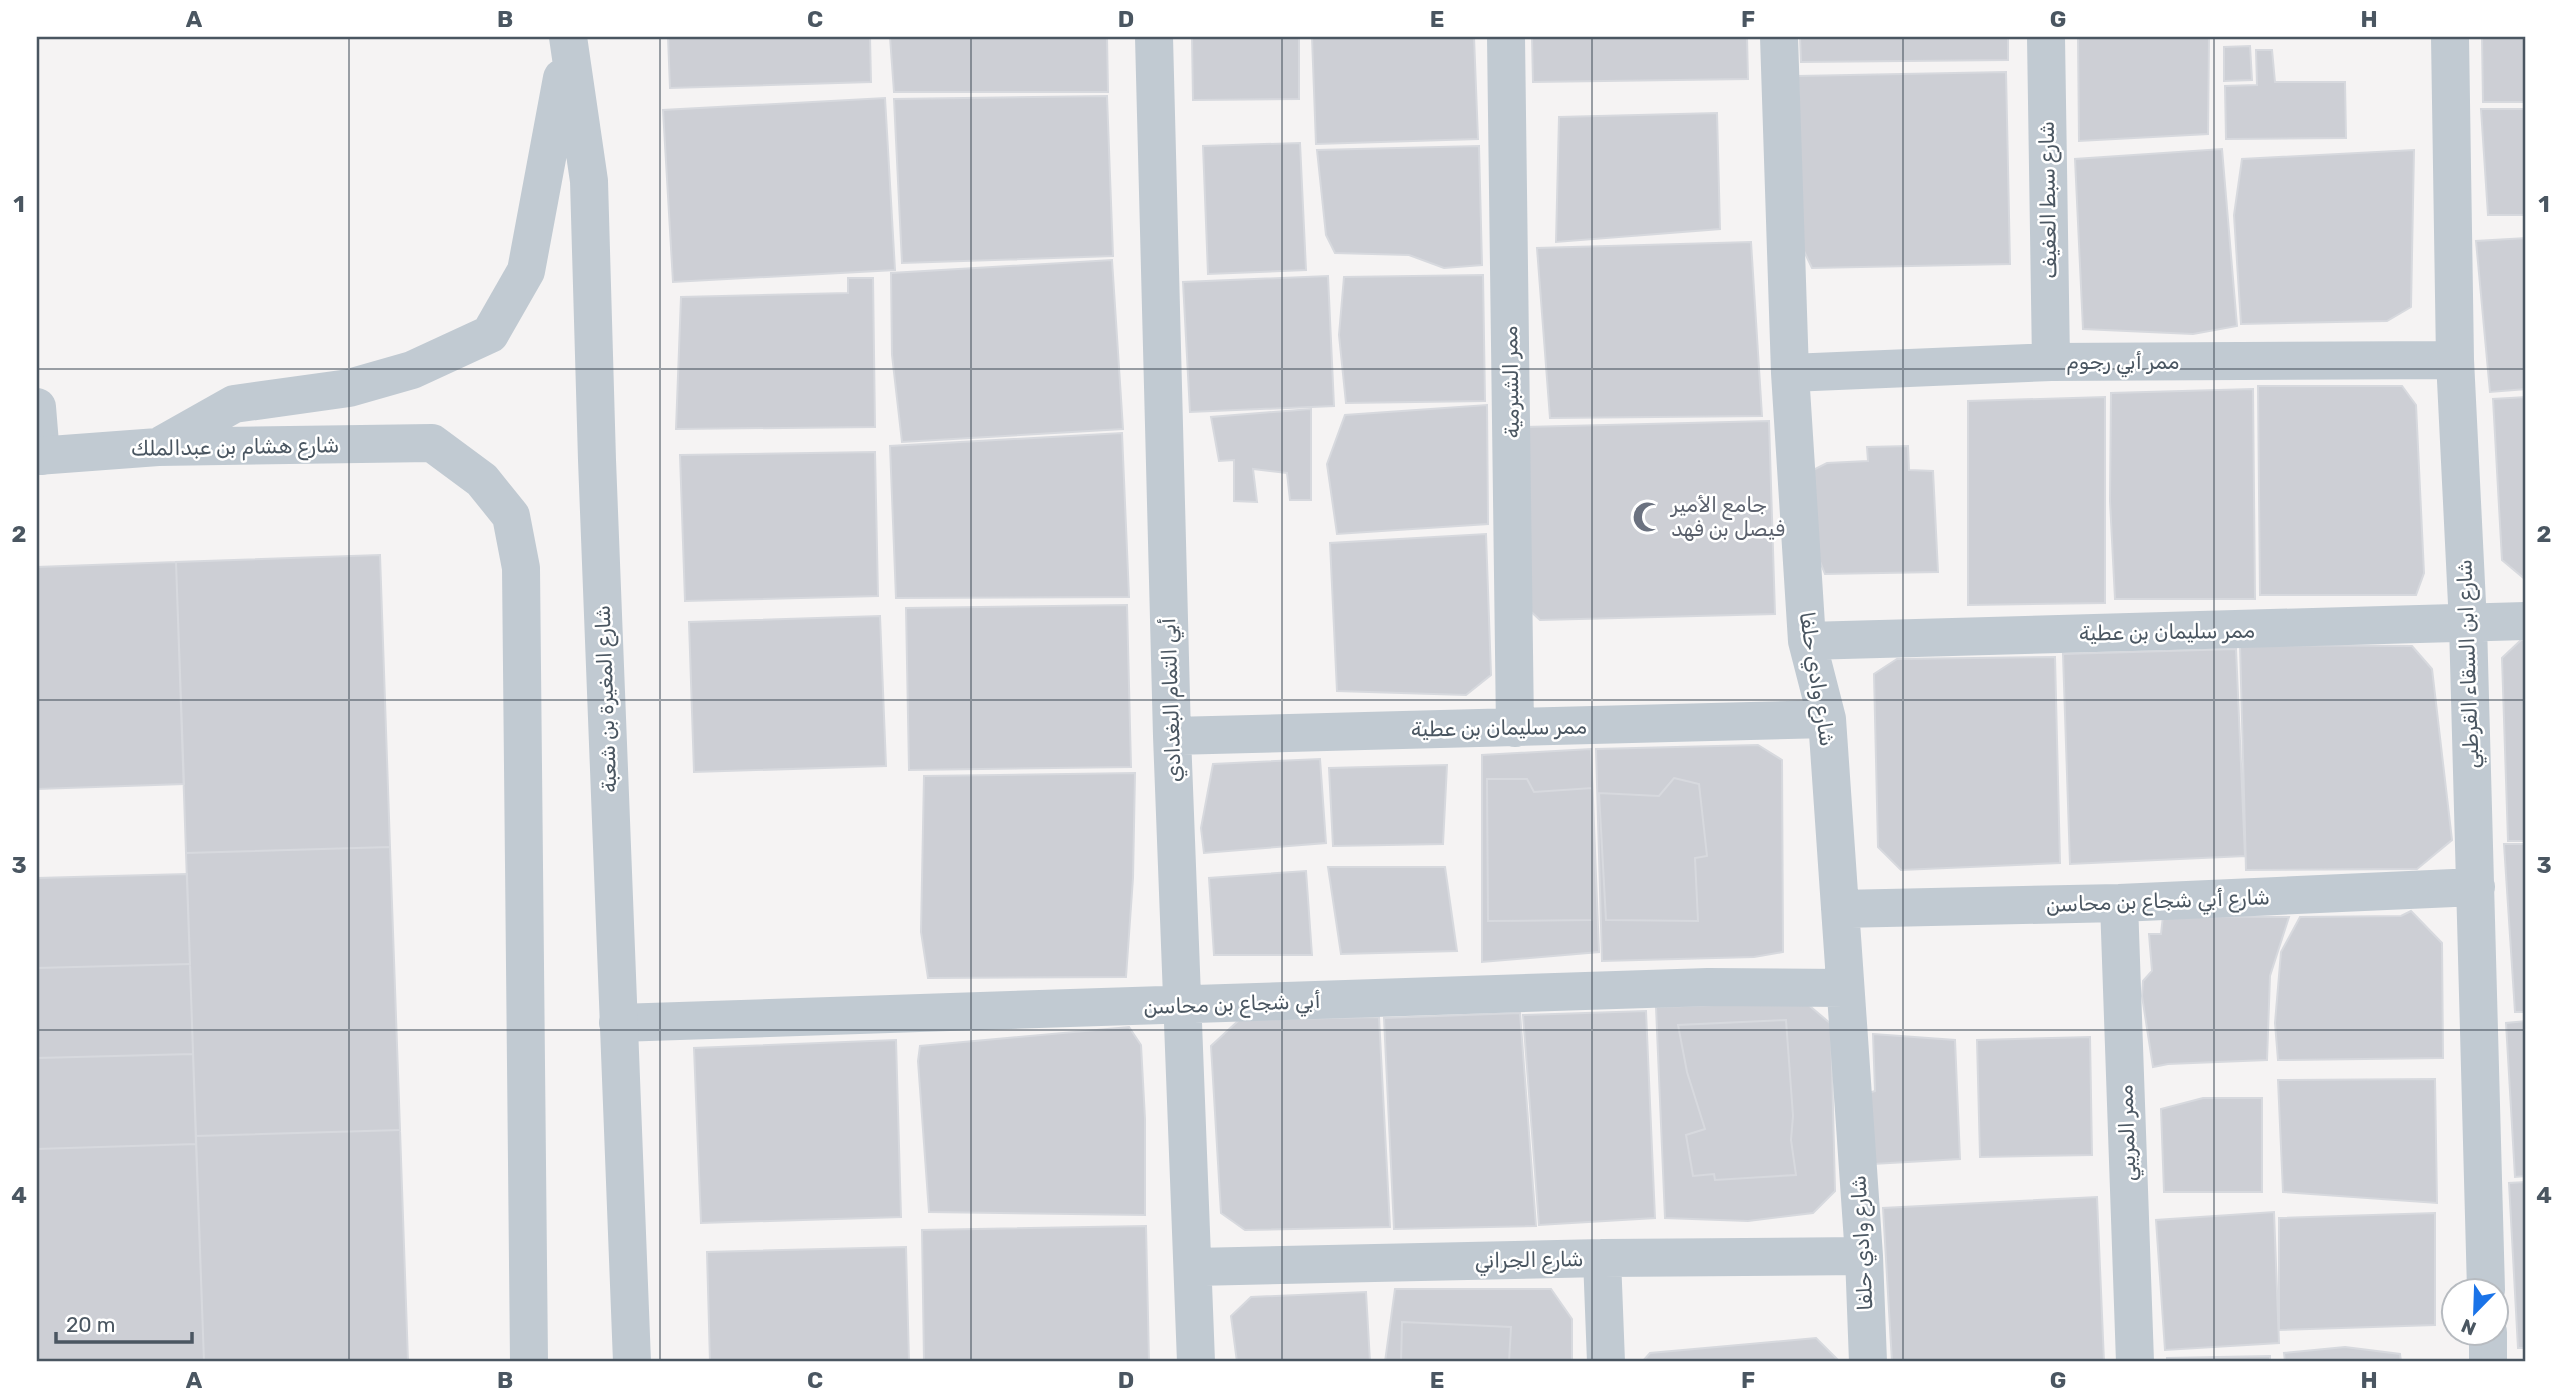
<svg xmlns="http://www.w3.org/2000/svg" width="2563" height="1399" font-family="Rubik,'Noto Naskh Arabic',sans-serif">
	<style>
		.building { fill: #cdcfd5; stroke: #d7d9de; stroke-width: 2 }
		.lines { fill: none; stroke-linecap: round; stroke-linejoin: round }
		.minor { stroke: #c1cad2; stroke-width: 38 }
		.tertiary { stroke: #c1cad2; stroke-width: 38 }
		.grid { fill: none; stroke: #4a5661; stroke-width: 2; stroke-opacity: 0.55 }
		.labels { text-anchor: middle; stroke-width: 5; stroke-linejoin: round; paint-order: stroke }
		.street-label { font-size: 21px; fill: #4a5661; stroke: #fff }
		.worship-label { font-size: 21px; fill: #5b616d; stroke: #fff; text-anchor: start }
		.neatline { fill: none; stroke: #4a5661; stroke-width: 2.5 }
		.grid-label { font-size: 23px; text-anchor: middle; font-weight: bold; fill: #4a5661 }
	</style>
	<rect width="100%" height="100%" fill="#f5f3f3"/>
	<!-- building -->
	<path class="building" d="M668,37H870L871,82L670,88Z
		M890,37H1107L1108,92H894Z
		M1192,37H1299V99L1193,100Z
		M1312,37H1474L1478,139L1316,144Z
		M1532,37H1747L1748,79L1533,82Z
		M1800,37H2008V60L1801,62Z
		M2078,37H2209L2208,134L2079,141Z
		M2482,37H2526V102H2483Z
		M2250,46L2252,80L2224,81V47Z
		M2256,50H2272L2275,82H2345L2346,138L2226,139L2225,86L2257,85Z
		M2006,72L2010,264L1812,268L1802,247L1798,76Z
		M1107,96L1113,256L902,263L894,99Z
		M885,98L895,270L673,282L663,110Z
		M2481,109H2526V215H2488Z
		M1717,113L1720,229L1556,242L1559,117Z
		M1300,143L1306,270L1208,274L1203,146Z
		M1479,146L1482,265L1444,268L1409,255L1335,253L1326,235L1317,150Z
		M2222,149L2237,326L2193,334L2083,329L2075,159Z
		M2414,150L2411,307L2387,321L2241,324L2234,215L2242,159Z
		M2526,238V389L2490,392L2476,241Z
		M1751,242L1762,416L1550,418L1537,248Z
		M1112,260L1123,429L902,442L892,355L891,273Z
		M1483,275L1485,401L1346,403L1339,335L1344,277Z
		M1328,276L1334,406L1190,412L1183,282Z
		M848,278H873L875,427L676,429L681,297L848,293Z
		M2258,386H2402L2416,405L2424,573L2416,595H2260Z
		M2253,389L2255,599H2115L2110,501L2111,393Z
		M2105,397V603L1968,605V401Z
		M2526,397V580L2502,560L2493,399Z
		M1487,405L1488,524L1337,534L1327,464L1345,415Z
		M1311,409V500H1290L1287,473L1253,469L1257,502L1234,501V460L1219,461L1211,417Z
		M1769,421L1775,614L1540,620L1526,607L1521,427Z
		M1122,433L1129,597L896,598L890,446Z
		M1908,446L1909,470L1933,471L1938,572L1825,574L1817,554L1811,471L1827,463L1868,461L1867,447Z
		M875,452L878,596L685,601L680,455Z
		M1486,534L1491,675L1466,695L1337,691L1330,543Z
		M380,555L390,847L186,853L176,562Z
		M176,562L184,784L37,789V567Z
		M1127,605L1131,767L909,770L906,608Z
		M880,616L886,766L694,772L689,622Z
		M2521,640H2526V841H2508L2502,658Z
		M2240,645L2412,646L2432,669L2452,840L2417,869L2246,870Z
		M2236,649L2245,856L2070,864L2063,654Z
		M2055,657L2060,863L1901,870L1878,847L1874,674L1897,659Z
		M1758,745L1782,760L1783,952L1754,957L1602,961L1596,749Z
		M1591,749L1599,952L1482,962V755Z
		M1320,759L1326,843L1204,853L1201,828L1213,764Z
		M1447,765L1443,844L1333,846L1329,768Z
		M1135,773L1133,878L1126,977L928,978L921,932L924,776Z
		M1674,778L1699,784L1707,856L1695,858L1698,921L1606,920L1599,793L1659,796Z
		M1487,779H1527L1534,792L1592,788V920L1488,921Z
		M2504,844H2526V1012H2515Z
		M390,847L400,1130L196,1136L186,853Z
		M1328,867H1445L1457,951L1341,954Z
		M1306,871L1312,955H1214L1209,878Z
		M187,874L190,964L37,968V878Z
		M2411,911L2442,943L2443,1058L2278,1060L2275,1023L2281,952L2300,917L2401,916Z
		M2163,916L2289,917L2270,976L2267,1060L2168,1064L2153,1067L2142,996L2143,981L2152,971L2149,934H2161Z
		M190,964L193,1054L37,1058V968Z
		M1805,1002L1831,1024L1835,1191L1813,1213L1748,1221L1665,1218L1656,1007Z
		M1646,1011L1655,1218L1539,1225L1523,1015Z
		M1520,1013L1536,1226L1394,1229L1384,1018Z
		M1379,1017L1390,1227L1245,1230L1221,1213L1211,1046L1239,1020Z
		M1786,1020L1793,1116L1791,1140L1796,1175L1715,1180L1714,1174L1693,1176L1686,1135L1705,1129L1687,1072L1678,1025Z
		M2526,1021V1176L2515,1177L2506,1023Z
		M1129,1027L1141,1045L1145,1119V1215L929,1212L918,1061L920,1046Z
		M1873,1034L1955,1040L1960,1159L1873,1164L1859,1096L1875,1091Z
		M2090,1037L2092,1155L1980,1157L1977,1040Z
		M896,1040L901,1217L701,1223L694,1048Z
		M193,1054L196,1144L37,1149V1058Z
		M2435,1079L2437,1203L2283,1192L2278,1080Z
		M2203,1098H2262V1192H2164L2161,1109Z
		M400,1130L408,1362H204L196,1136Z
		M196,1144L204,1362H37V1149Z
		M2526,1182V1348H2518L2509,1183Z
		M2097,1197L2104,1362H1892L1883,1208Z
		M2274,1212L2279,1343L2165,1350L2156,1220Z
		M2435,1213V1325L2279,1330V1218Z
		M1146,1226L1149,1362H924L922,1230Z
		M906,1247L909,1362H710L707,1252Z
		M1395,1289H1551L1572,1319V1362H1385Z
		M1366,1292L1370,1362H1237L1231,1316L1251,1297Z
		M1402,1322L1511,1327L1509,1362H1401Z
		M1816,1338L1840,1362H1642L1650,1353Z
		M2345,1347L2400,1354L2401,1362H2285L2284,1353Z
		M2270,1356V1362H2167V1358Z"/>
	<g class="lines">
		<!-- minor -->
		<path class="minor" d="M1154,37L1172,736L1196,1362
			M1506,37L1515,728
			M1779,37L1790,373L1807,641L1827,719L1864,1256L1868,1362
			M2046,37L2051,362
			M2450,37L2455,360L2468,624L2486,1290
			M1790,373L2051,362L2455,360
			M37,407L41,456
			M1807,641L2526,621
			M1172,736L1827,719
			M2119,903L2135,1362
			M1840,909L2119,903L2476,887
			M618,1023L1708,987L1845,988
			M1602,1258L1606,1362
			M1194,1267L1602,1258L1864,1256
			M2488,1332V1362"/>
		<!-- tertiary -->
		<path class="tertiary" d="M568,37L589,181L597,460L632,1362
			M163,444L234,404L349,388L412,370L490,334L526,271L562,78
			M37,456L158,447L432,443L482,480L511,516L521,568L529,1362"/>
	</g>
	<!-- grid -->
	<path class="grid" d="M349,37V1362M660,37V1362M971,37V1362M1282,37V1362M1592,37V1362M1903,37V1362M2214,37V1362M37,369H2526M37,700H2526M37,1030H2526"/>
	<!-- icons -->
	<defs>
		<g id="mosque-bare" transform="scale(2.415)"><path d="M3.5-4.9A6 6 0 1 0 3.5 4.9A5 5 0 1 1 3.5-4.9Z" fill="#6b7280" stroke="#fff" stroke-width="2.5" paint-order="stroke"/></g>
	</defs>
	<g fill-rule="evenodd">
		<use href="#mosque-bare" x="1648" y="517"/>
	</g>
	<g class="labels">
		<!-- street labels -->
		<g class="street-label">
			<text transform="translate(2048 200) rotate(-91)" y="7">شارع سبط العفيف</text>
			<text x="2123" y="369">ممر أبي رجوم</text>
			<text transform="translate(1511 382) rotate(-91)" y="7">ممر الشبرمية</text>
			<text transform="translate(235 447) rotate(-1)" y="7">شارع هشام بن عبدالملك</text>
			<text transform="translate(2167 632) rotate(-1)" y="7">ممر سليمان بن عطية</text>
			<text transform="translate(2468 664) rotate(-92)" y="7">شارع ابن السقاء القرطبي</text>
			<text transform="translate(1817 679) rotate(81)" y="7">شارع وادي حلفا</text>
			<text transform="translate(606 699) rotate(-92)" y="7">شارع المغيرة بن شعبة</text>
			<text transform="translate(1171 700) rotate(-92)" y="7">أبي التمام البغدادي</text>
			<text transform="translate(1499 728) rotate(-1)" y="7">ممر سليمان بن عطية</text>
			<text transform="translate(2158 901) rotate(-2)" y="7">شارع أبي شجاع بن محاسن</text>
			<text transform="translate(1232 1004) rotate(-2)" y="7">أبي شجاع بن محاسن</text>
			<text transform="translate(2127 1133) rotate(-92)" y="7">ممر المريبي</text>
			<text transform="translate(1862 1243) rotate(-93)" y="7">شارع وادي حلفا</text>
			<text transform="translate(1529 1260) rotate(-1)" y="7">شارع الجراني</text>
		</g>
		<!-- worship labels -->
		<g class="worship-label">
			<text x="1671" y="512">جامع الأمير<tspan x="1671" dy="24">فيصل بن فهد</tspan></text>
		</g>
	</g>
	<!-- border -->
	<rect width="2563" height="1399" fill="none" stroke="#ffffff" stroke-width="77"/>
	<!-- north arrow -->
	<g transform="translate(2475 1312) rotate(203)"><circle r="33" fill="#ffffff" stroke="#b7bbc0" stroke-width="2"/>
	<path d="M0-5L12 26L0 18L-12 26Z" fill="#1a73e8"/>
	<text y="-10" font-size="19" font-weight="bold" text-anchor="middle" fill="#4a5661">N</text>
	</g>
	<!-- scale -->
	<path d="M56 1332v10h136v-10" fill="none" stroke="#4a5661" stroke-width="3.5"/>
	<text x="66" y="1332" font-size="21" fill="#4a5661" stroke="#ffffff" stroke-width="5" paint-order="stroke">20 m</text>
	<rect x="38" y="38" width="2486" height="1322" class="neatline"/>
	<g class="grid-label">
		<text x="194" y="27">A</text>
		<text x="505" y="27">B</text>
		<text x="815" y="27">C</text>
		<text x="1126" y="27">D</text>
		<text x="1437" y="27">E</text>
		<text x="1748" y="27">F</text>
		<text x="2058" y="27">G</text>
		<text x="2369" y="27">H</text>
		<text x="19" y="212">1</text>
		<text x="2544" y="212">1</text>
		<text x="19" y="542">2</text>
		<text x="2544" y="542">2</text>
		<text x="19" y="873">3</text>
		<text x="2544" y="873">3</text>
		<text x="19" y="1203">4</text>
		<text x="2544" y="1203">4</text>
		<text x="194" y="1388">A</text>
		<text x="505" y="1388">B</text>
		<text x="815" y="1388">C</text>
		<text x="1126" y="1388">D</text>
		<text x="1437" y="1388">E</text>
		<text x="1748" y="1388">F</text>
		<text x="2058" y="1388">G</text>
		<text x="2369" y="1388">H</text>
	</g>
</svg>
